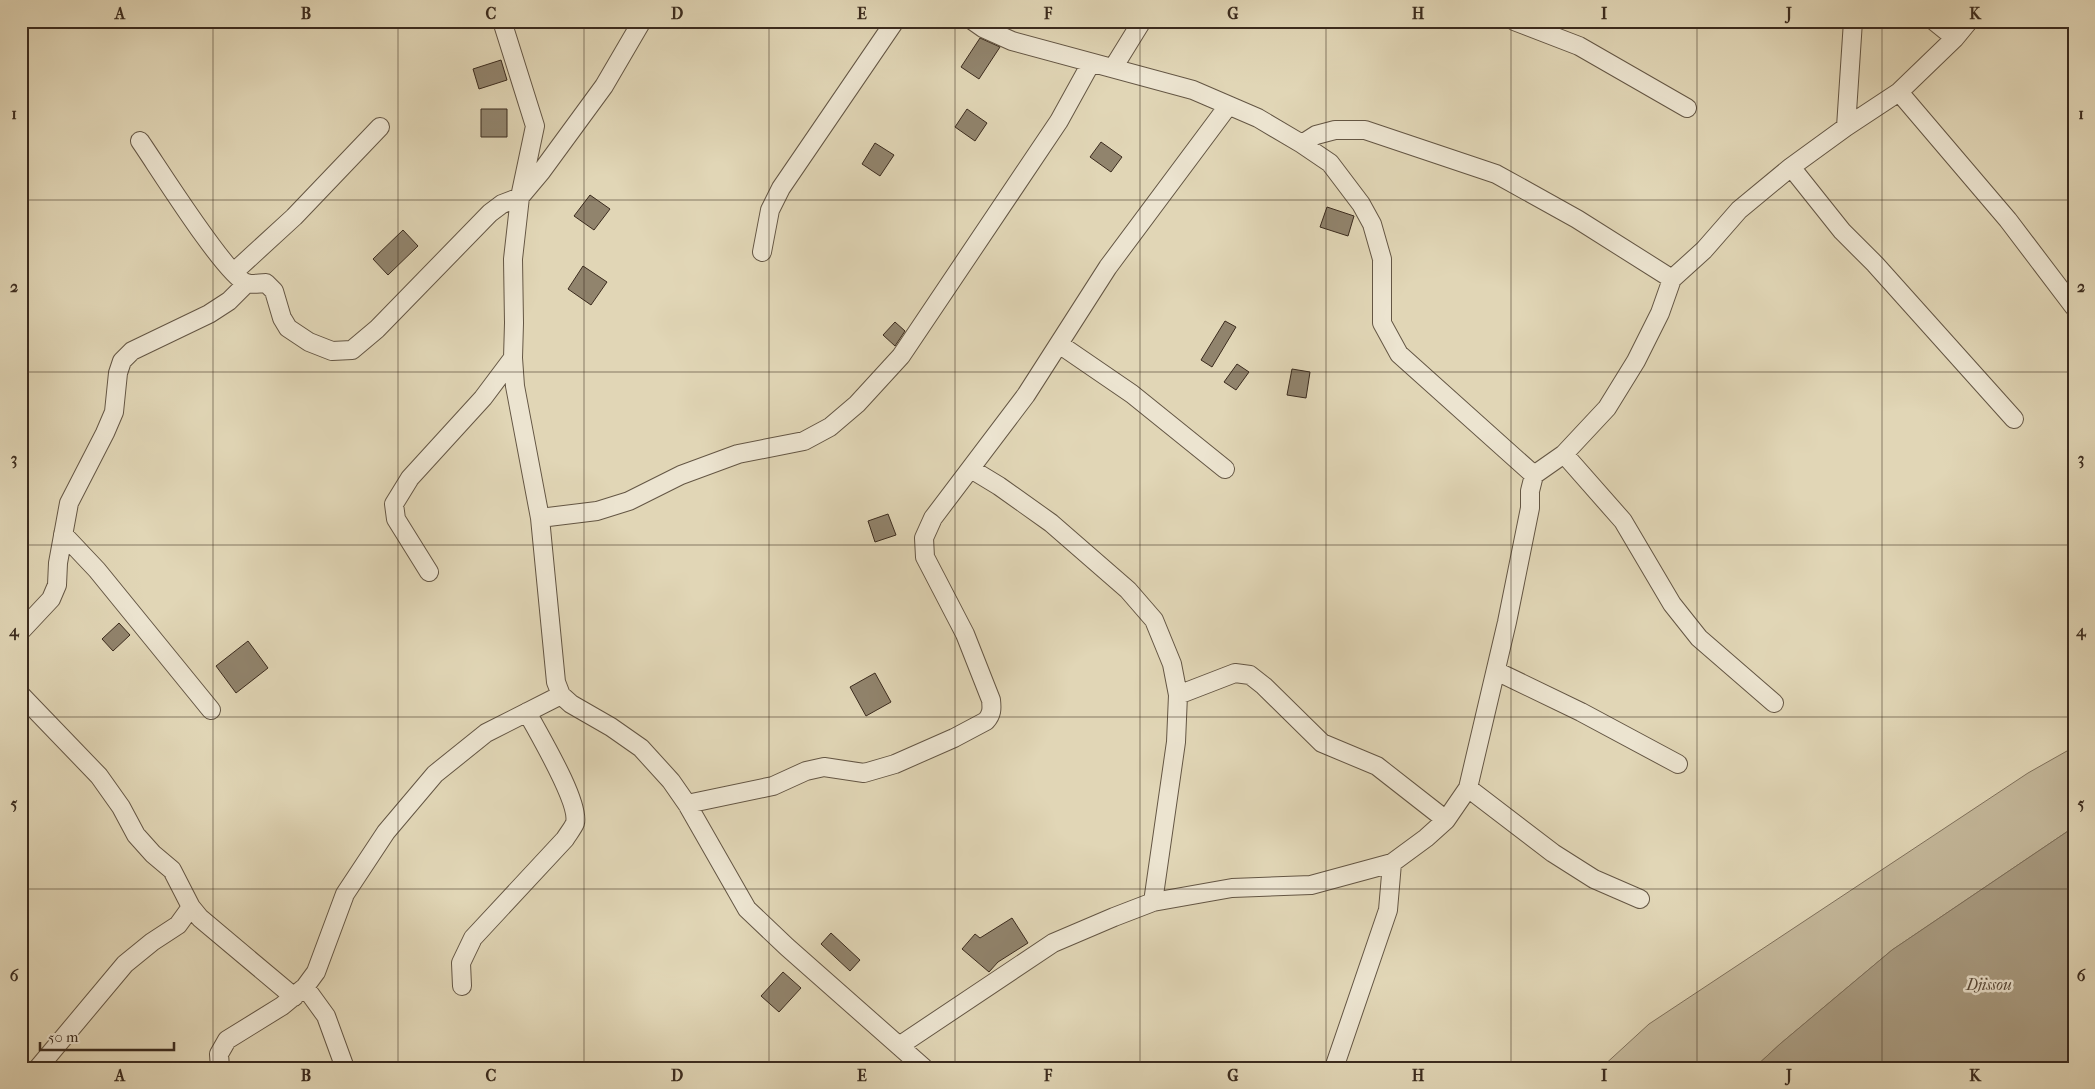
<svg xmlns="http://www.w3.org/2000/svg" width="2095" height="1089" font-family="'IM FELL French Canon',serif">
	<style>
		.green { fill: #c5b99c; stroke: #80725d }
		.water { fill: #a99c82; stroke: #7d6f5a }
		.building { fill: #91846d; stroke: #3b2b1e }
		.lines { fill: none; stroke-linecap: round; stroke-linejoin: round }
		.street-casing { stroke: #645644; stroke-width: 20 }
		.street { stroke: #ece4d0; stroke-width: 18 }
		.grid { fill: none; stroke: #3b2b1e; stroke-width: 1; stroke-opacity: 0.55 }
		.labels { text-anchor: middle; stroke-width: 5; stroke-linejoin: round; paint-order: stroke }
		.water-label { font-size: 16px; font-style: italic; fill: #564737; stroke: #ece4d0 }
		.neatline { fill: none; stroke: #3b2b1e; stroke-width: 2 }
		.grid-label { font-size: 16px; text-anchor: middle; font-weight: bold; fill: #3b2b1e }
	</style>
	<rect width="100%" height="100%" fill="#e1d6b6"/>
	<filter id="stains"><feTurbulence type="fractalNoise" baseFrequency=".004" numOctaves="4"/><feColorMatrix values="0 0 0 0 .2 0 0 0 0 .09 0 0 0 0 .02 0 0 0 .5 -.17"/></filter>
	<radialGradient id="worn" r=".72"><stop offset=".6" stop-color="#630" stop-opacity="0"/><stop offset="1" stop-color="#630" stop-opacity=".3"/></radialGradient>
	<!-- green -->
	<path class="green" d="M2074,747V827L1892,950L1780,1044L1754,1068H1601L1649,1024L2028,773Z"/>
	<!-- water -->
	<path class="water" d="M2074,827V1068H1754L1780,1044L1892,950Z"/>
	<!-- building -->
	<path class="building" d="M980,38L1000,47L979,79L961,67Z
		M501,60L507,80L479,89L473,69Z
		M481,109H507V137H481Z
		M967,109L987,123L975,141L955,127Z
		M1101,142L1122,157L1111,172L1090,157Z
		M875,143L894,155L880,176L862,164Z
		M590,195L610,209L594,230L574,216Z
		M1327,207L1354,216L1348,236L1320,227Z
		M403,230L418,246L388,275L373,259Z
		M583,266L607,282L591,305L568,289Z
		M1225,321L1236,327L1212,367L1201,360Z
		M895,322L905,331L895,346L883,335Z
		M1237,364L1249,372L1236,390L1224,382Z
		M1292,369L1310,372L1306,398L1287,395Z
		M888,514L896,535L875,542L868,521Z
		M119,623L130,635L113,651L102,639Z
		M248,641L268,668L236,693L216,666Z
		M875,673L891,702L866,716L850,687Z
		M1012,918L1028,943L998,962L989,972L962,949L975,934L980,938Z
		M831,933L860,960L850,971L821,944Z
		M783,972L801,988L779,1012L761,996Z"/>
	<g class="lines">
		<!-- street casing -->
		<g class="street-casing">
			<path id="street" d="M502,21L535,126L520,197L513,259L514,323L513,358L515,386L540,518L556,682L561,695L571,704L611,727L641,748L671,781L687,804L747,909L787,947L924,1068
				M973,21L983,28L1012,41L1193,90L1258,118L1302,144L1330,163L1361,204L1372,224L1382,259V323L1399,354L1534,475
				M1514,21L1579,46L1687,108
				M1934,21L1955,38
				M1113,68L1142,21
				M1899,92L2008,220L2074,307
				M1846,127L1853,21
				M140,141C158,167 224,273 246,283C251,285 260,283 266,283L274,291L282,318L288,328L309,342L332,351L352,350L377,329L490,213L502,204L520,197L541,172L604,86L642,21
				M1302,144L1316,135L1335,130H1365L1496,174L1577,219L1672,279
				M1791,167L1842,231L1875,264L2014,419
				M762,252L770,210L781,188L895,21
				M234,272L294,217L380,127
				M1059,344L1132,394L1225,469
				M1564,454L1623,521L1672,604L1699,638L1774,703
				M971,469L999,486L1051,523L1128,590L1154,620L1172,664L1178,695L1176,742L1153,902
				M540,518L597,511L629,501L681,475L738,454L804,441L830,427L857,404L901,356L1059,121L1091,63
				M63,534L97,570L211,710
				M429,572L396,519L394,504L410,478L483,398L513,358
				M21,631L51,599L57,585L58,563L69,503L105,433L114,412L118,373L122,361L132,351L209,314L229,301L247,283
				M1496,671L1581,712L1678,764
				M21,695L99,776L121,807L136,835L153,854L172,870L191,907L200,918L294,997
				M1178,695L1235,673L1250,675L1264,686L1322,743L1377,766L1446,820
				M1468,788L1553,853L1594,879L1640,899
				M687,804L773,786L806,771L824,767L864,773L895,764L954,738L986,721C992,714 992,709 991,700L965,634L925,557L924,538L933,518L1026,395L1108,267L1228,106
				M462,986L461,963L473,938L565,839C568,834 573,828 575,823C580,802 538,733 527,712
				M305,987L326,1016L345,1068
				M899,1046L1053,943L1114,917L1153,902L1232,888L1311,885L1392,863L1426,838L1446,820L1468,788L1507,622L1530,508V491L1534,475L1564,454L1607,408L1636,361L1660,313L1672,279L1704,250L1739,210L1791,167L1846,127L1899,92L1955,38L1969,21
				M38,1068L125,964L152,942L178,925L191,907
				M220,1068L219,1054L227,1040L282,1006L305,987L316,972L345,894L386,832L435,774L486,733L561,695
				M1334,1068L1388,910L1392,863"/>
		</g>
		<!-- street -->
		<use href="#street" class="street"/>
	</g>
	<!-- grid -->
	<path class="grid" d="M213,21V1068M398,21V1068M584,21V1068M769,21V1068M955,21V1068M1140,21V1068M1326,21V1068M1511,21V1068M1697,21V1068M1882,21V1068M21,200H2074M21,372H2074M21,545H2074M21,717H2074M21,889H2074"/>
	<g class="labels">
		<!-- water labels -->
		<g class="water-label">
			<text x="1989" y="990">Djissou</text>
		</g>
	</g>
	<!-- margin -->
	<rect width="2095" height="1089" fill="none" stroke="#e1d6b6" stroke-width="55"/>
	<!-- scale -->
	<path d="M40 1042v8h134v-8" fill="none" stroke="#3b2b1e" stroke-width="2.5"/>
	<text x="48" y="1042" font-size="15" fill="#3b2b1e" stroke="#ece4d0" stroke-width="4" paint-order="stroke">50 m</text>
	<rect x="28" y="28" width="2040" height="1034" class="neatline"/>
	<g class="grid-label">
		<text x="120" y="19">A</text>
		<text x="306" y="19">B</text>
		<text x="491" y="19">C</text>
		<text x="677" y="19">D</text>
		<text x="862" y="19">E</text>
		<text x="1048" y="19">F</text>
		<text x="1233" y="19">G</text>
		<text x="1418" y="19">H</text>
		<text x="1604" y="19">I</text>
		<text x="1789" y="19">J</text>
		<text x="1975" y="19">K</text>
		<text x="14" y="119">1</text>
		<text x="2081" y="119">1</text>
		<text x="14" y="292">2</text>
		<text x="2081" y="292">2</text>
		<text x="14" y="464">3</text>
		<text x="2081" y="464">3</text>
		<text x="14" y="636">4</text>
		<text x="2081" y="636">4</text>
		<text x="14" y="809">5</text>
		<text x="2081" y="809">5</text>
		<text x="14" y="981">6</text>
		<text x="2081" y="981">6</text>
		<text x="120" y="1081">A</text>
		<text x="306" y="1081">B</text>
		<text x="491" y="1081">C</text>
		<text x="677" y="1081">D</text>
		<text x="862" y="1081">E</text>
		<text x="1048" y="1081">F</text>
		<text x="1233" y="1081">G</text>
		<text x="1418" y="1081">H</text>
		<text x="1604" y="1081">I</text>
		<text x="1789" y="1081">J</text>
		<text x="1975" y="1081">K</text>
	</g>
	<rect width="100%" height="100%" filter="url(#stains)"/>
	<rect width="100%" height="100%" fill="url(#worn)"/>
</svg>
